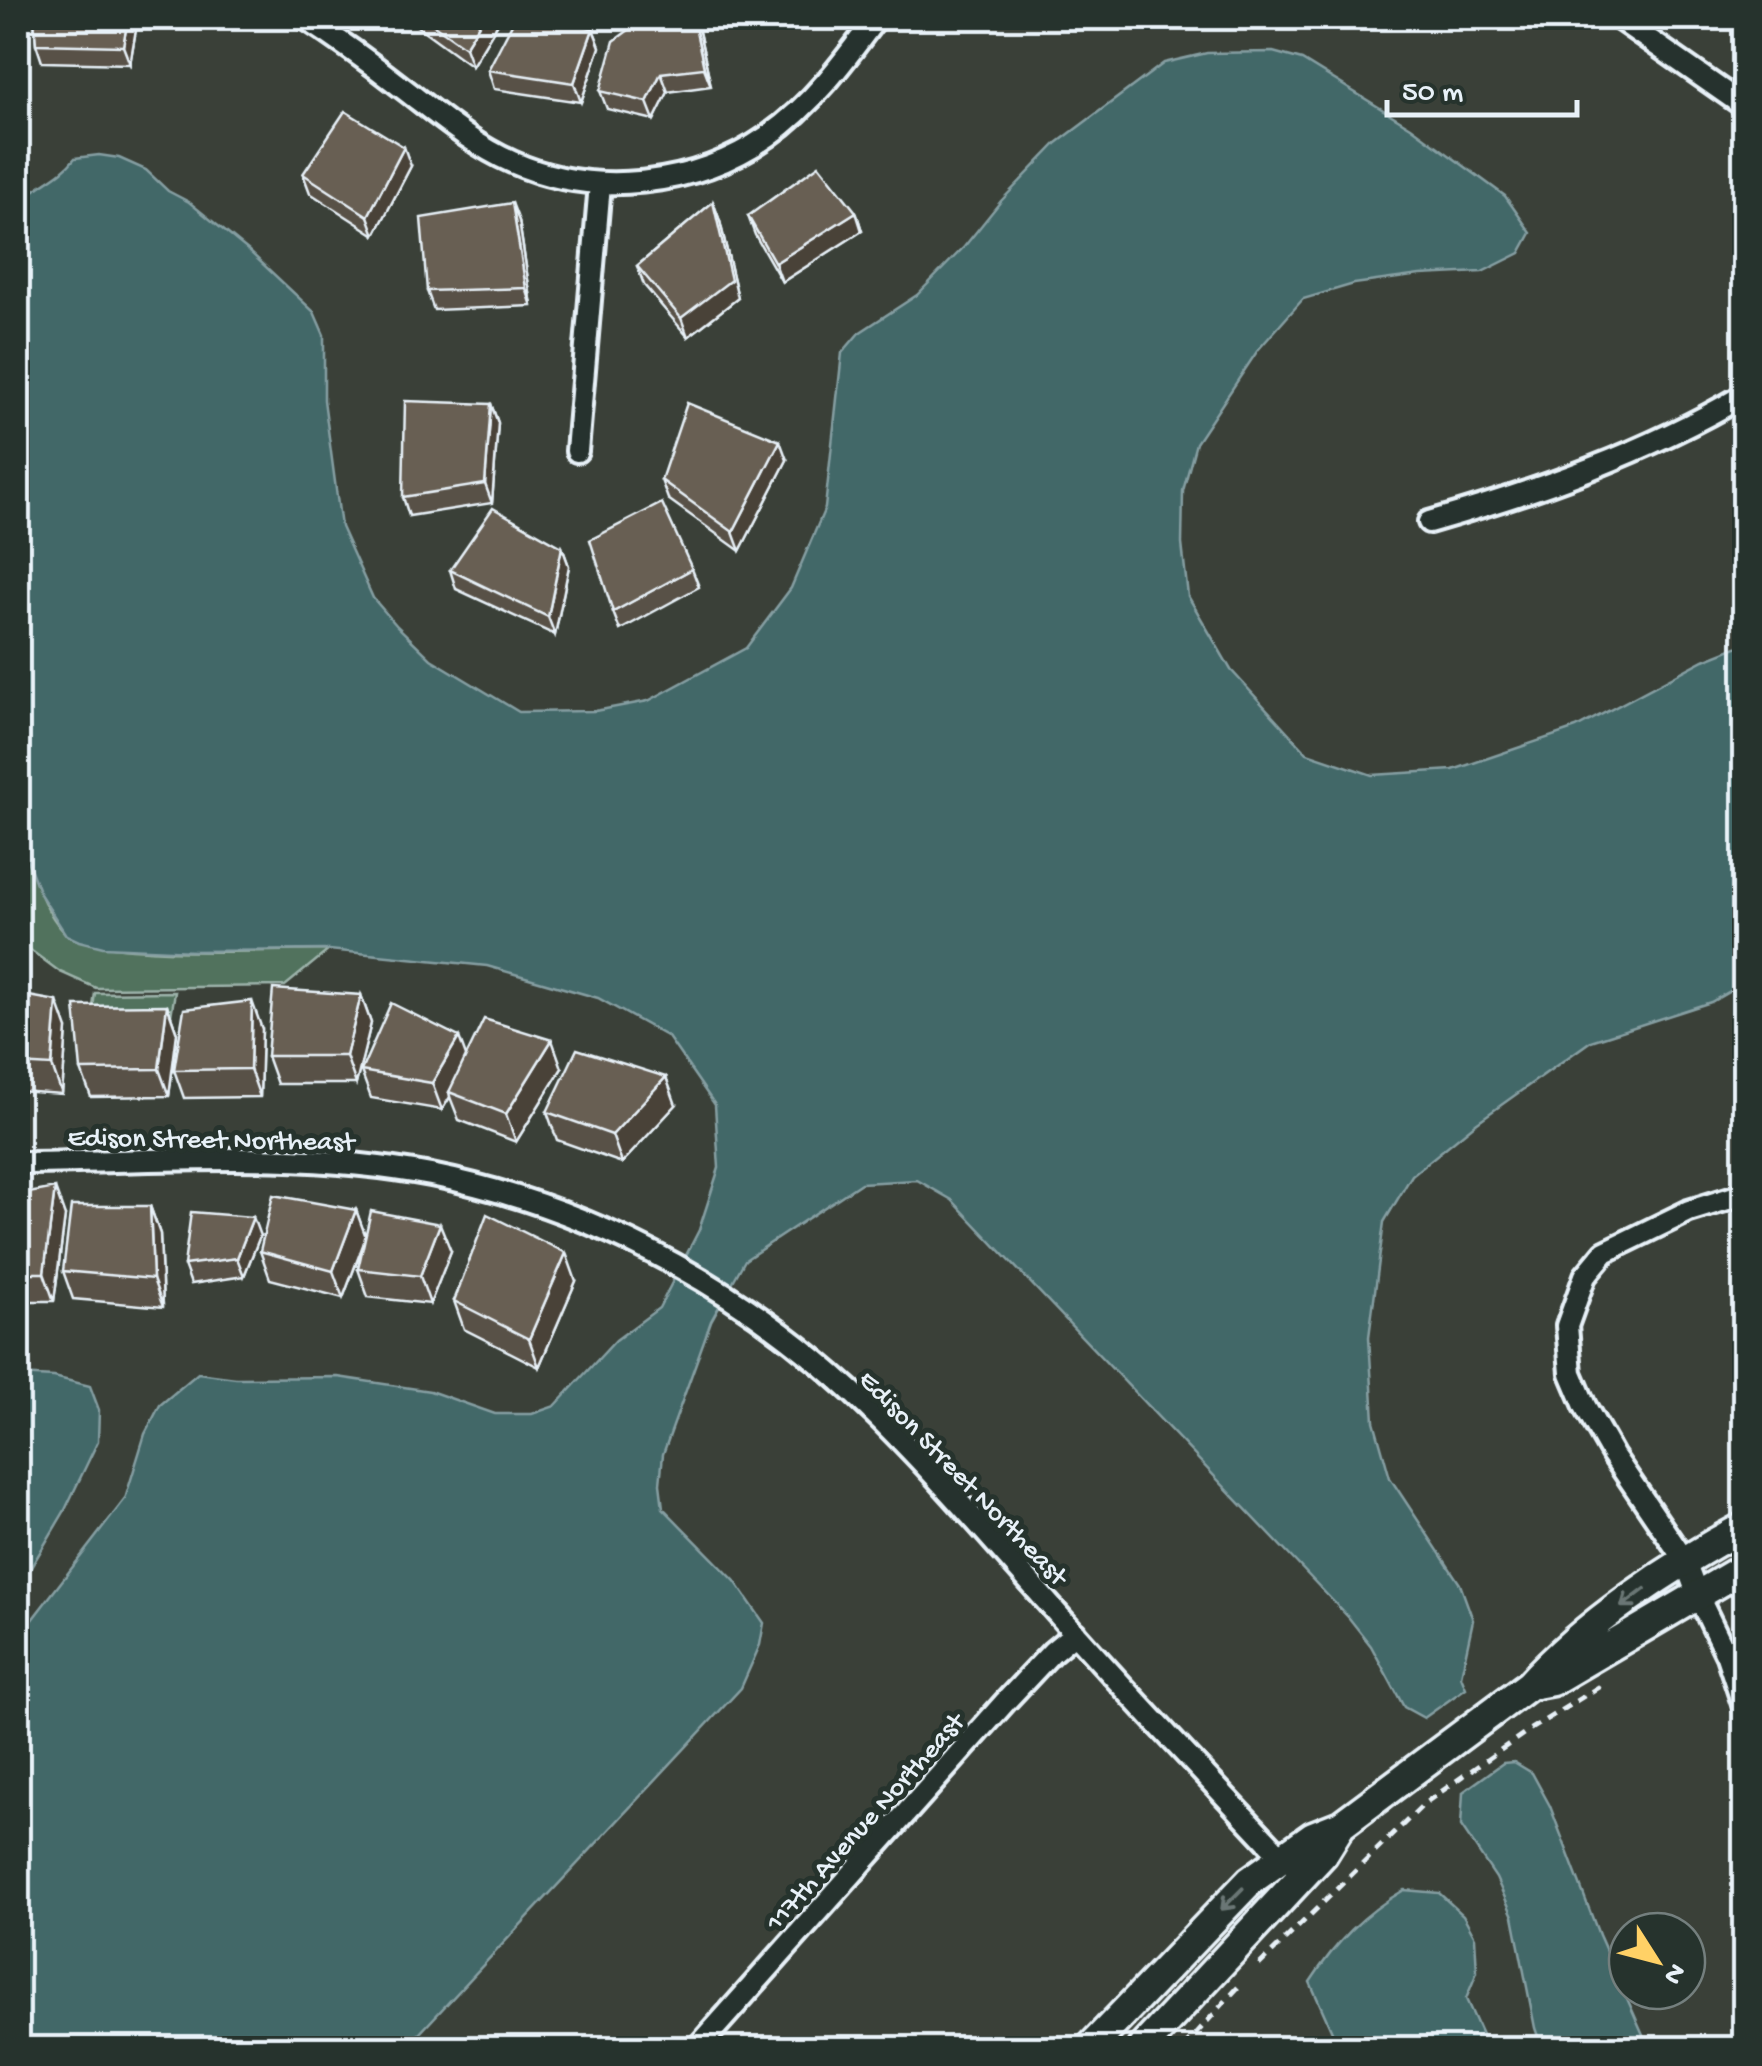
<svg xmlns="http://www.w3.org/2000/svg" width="1762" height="2066" font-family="'Gochi Hand',sans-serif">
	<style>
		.green { fill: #51725d; stroke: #9cb2aa; stroke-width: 2.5 }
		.water { fill: #436768; stroke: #859ea2; stroke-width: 2.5 }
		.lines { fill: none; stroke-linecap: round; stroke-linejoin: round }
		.street-casing { stroke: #e8f1f8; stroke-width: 28 }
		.secondary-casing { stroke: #e8f1f8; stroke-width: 35 }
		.path { stroke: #e8f1f8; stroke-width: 5; stroke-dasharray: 10 8; stroke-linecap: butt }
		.street { stroke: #26332d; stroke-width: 20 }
		.secondary { stroke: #26332d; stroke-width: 28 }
		.wall { fill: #595147; stroke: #e8f1f8; stroke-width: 2.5 }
		.shaded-wall { fill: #494239; stroke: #e8f1f8; stroke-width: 2.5 }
		.building { fill: #685e52; stroke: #e8f1f8; stroke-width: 2.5 }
		.oneway { stroke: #6a7674 }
		.labels { text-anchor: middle; stroke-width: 10; stroke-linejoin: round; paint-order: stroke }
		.street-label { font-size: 28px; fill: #e8f1f8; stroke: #26332d }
	</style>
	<rect width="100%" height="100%" fill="#3a4038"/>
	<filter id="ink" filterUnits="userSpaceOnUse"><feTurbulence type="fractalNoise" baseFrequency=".01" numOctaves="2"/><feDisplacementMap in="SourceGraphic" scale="20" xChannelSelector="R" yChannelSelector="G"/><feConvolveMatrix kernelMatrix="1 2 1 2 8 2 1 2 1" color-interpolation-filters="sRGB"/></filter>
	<g filter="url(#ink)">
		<!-- green -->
		<path class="green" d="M18,836C33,868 39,905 64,932C89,960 284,950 329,950L285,986L96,988L60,972L29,949L18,903Z
			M175,992L169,1027L90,1028L95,993Z"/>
		<!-- water -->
		<path class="water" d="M1273,52L1302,60L1411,127L1505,196L1531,233L1520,253L1482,272L1420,275L1354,284L1303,299L1258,350L1196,443L1183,491L1182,544L1188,596L1231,670L1307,753L1372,775L1453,770L1576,728L1704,660L1744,644V983L1711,1002L1591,1041L1476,1123L1412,1175L1384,1222L1369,1337L1374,1421L1390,1478L1460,1584L1473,1620L1461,1676L1466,1688L1424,1718L1404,1707L1371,1646L1349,1618L952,1200L917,1180L861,1183L745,1260L711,1321L663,1454L660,1484L663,1508L735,1581L764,1623L760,1645L741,1688L406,2048H18V1638L125,1499L145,1434L160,1405L198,1373L236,1378L338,1377L430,1391L495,1414H532L555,1406L616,1340L659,1308L699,1230L719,1168L715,1105L668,1037L598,998L487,966L329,950L193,951L103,947L79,941L66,935L40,894L18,836V207C33,185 58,180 75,158L99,155L119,158L146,170L168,191L189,202L249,251L314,312L324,335V400L341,527L373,598L397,626L431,659L519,712L595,711L648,701L746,648L791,588L825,508L842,353L859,333L917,295L964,247L1001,201L1057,143L1164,63L1207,53Z
			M18,1375L54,1377L90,1386L99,1410L98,1441L64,1512L30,1569L18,1577Z
			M1514,1762L1532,1773L1550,1806L1599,1935L1649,2048H1542L1535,2028L1513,1916L1496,1878L1461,1826L1463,1792L1503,1763Z
			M1404,1890L1439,1893L1463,1915L1475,1937L1477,1972L1466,1999L1488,2048H1344L1334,2036L1310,1982C1336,1942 1363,1914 1404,1890Z"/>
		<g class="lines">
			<!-- street casing -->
			<g class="street-casing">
				<path id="street" d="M305,18C339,40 372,64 404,89C438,115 473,145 512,162C593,198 695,187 768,136C811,106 845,60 876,18
					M1618,18L1744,106
					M577,451L600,184
					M1429,522C1538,491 1646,453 1744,395
					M18,1163C155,1162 295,1149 431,1175C602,1209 759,1297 882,1421C951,1490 1013,1564 1078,1637C1144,1711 1213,1783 1281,1856
					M1744,1194L1689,1211L1605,1252L1585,1276L1567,1326L1571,1373L1585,1406L1613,1455L1685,1561L1698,1596L1727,1656L1744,1707
					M697,2048L1006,1701L1052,1652L1075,1633"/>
			</g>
			<!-- secondary casing -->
			<g class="secondary-casing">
				<path id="secondary" d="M1536,1684L1552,1681L1744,1568
					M1090,2048L1250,1881L1313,1836L1341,1825
					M1142,2048L1323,1854L1341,1825L1529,1685C1584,1624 1672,1565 1744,1527"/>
			</g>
			<!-- path -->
			<path class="path" d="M1259,1965L1425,1803L1529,1730L1605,1683
				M1183,2048L1241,1984"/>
			<!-- street -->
			<use href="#street" class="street"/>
			<!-- secondary -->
			<use href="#secondary" class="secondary"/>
		</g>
		<!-- wall -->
		<path class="wall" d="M34,18H138L130,64L42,62L36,44Z
			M406,18H501L472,66Z
			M696,18L711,86L668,92L654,120L607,109L600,91Z
			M593,29L600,47L581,102L494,89L488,70Z
			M411,166L375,235L310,193L303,174Z
			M713,202L720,221L738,298L688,337L644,285L637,266Z
			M856,212L862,231L782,282L755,235L748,216Z
			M519,221L532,306L434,310L427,291Z
			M491,404L498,423L492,503L409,516L403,497Z
			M787,460L740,551L668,499L661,480Z
			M562,547L569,566L555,635L456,589L450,570Z
			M692,569L699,587L620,630L613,612Z
			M18,994L67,1029L62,1094L18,1091Z
			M361,995L371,1023L356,1084H277L267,1056Z
			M167,1005L177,1033L169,1096L91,1097L81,1070Z
			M262,1029L260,1097L184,1098L174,1070Z
			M466,1056L562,1068L516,1142L459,1120L450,1097L442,1110L371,1098L361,1071Z
			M676,1105L622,1163L557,1140L547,1112Z
			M18,1195L65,1216L54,1301H18Z
			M150,1206L160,1234L163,1307L73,1299L63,1271Z
			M356,1210L365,1236L451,1251L430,1304L368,1297L358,1269L364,1243L343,1298L270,1279L260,1251Z
			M260,1236L244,1276L191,1284L184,1265Z
			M576,1281L539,1367L464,1329L454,1301Z"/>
		<!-- shaded-wall -->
		<path class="shaded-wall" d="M128,18H138L130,64L123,46Z
			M483,18H501L472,66L465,47Z
			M693,18H696L711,86L704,68Z
			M593,29L600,47L581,102L574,83Z
			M661,73L668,92L654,120L647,102Z
			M404,147L411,166L375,235L368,216Z
			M713,202L720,221L738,298L688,337L681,318Z
			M512,203L519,221L532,306L526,288Z
			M856,212L862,231L782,282L775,263Z
			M491,404L498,423L492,503L485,484Z
			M780,441L787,460L740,551L733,532Z
			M562,547L569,566L555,635L548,617Z
			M361,995L371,1023L356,1084L346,1056Z
			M57,1001L67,1029L62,1094L52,1066Z
			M252,1001L262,1029L260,1097L250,1069Z
			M167,1005L177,1033L169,1096L159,1069Z
			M459,1037L469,1064L449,1092L450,1097L442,1110L432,1083Z
			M552,1040L562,1068L516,1142L506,1114Z
			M666,1077L676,1105L622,1163L612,1135Z
			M55,1188L65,1216L54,1301L44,1273Z
			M150,1206L160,1234L163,1307L153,1279Z
			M356,1210L366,1237L343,1298L333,1271Z
			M253,1217L260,1236L244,1276L237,1258Z
			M440,1224L451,1251L430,1304L420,1276Z
			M566,1253L576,1281L539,1367L529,1339Z"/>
		<!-- building -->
		<path class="building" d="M34,18H128L123,46L36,44Z
			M424,18H483L465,47Z
			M515,18H565L593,29L574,83L488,70Z
			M645,18H693L704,68L661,73L647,102L600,91L614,41Z
			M345,111L404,147L368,216L303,174Z
			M819,165L856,212L775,263L748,216Z
			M713,202L731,280L681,318L637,266Z
			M512,203L526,288L427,291L421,218Z
			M405,401L491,404L485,484L403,497Z
			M687,403L780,441L733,532L661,480Z
			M662,503L692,569L613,612L590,540Z
			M493,508L562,547L548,617L450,570Z
			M273,989L361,995L346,1056H267Z
			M18,994L57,1001L52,1066L18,1064Z
			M252,1001L250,1069L174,1070L184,1009Z
			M391,1003L459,1037L432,1083L361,1071Z
			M167,1005L159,1069L81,1070L75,1006Z
			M484,1019L552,1040L506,1114L449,1092Z
			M577,1049L666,1077L612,1135L547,1112Z
			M55,1188L44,1273H18V1195Z
			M273,1195L356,1210L333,1271L260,1251Z
			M71,1206H150L153,1279L63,1271Z
			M371,1211L440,1224L420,1276L358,1269Z
			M191,1212L253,1217L237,1258L184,1265Z
			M487,1214L566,1253L529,1339L454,1301Z"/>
		<!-- one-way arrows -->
		<defs><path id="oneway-shaft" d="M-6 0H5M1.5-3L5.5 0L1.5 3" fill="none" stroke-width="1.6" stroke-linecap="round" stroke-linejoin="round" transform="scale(2.5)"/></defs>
		<g class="oneway">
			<use href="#oneway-shaft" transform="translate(1633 1598) rotate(143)"/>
			<use href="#oneway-shaft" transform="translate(1232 1899) rotate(135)"/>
		</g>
	</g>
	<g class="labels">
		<!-- street labels -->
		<g class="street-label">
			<text transform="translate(211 1137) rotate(1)" y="10">Edison Street Northeast</text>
			<text transform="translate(965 1476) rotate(46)" y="10">Edison Street Northeast</text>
			<text transform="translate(863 1820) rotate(-48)" y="10">117th Avenue Northeast</text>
		</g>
	</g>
	<!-- margin -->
	<rect width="1762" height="2066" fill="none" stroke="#26332d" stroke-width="60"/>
	<rect x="30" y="30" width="1702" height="2006" fill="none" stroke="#e8f1f8" stroke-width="4" filter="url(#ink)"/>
	<!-- north arrow -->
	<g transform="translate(1657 1961) rotate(126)"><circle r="48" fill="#26332d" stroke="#747f7e" stroke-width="2.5"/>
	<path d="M0-8L18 38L0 25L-18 38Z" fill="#ffd166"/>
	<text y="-15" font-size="28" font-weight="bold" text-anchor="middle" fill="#e8f1f8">N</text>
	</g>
	<!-- scale -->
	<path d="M1387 100v15h190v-15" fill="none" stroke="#e8f1f8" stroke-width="5"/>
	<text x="1402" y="100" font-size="30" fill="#e8f1f8" stroke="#26332d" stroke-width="8" paint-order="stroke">50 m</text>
</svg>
